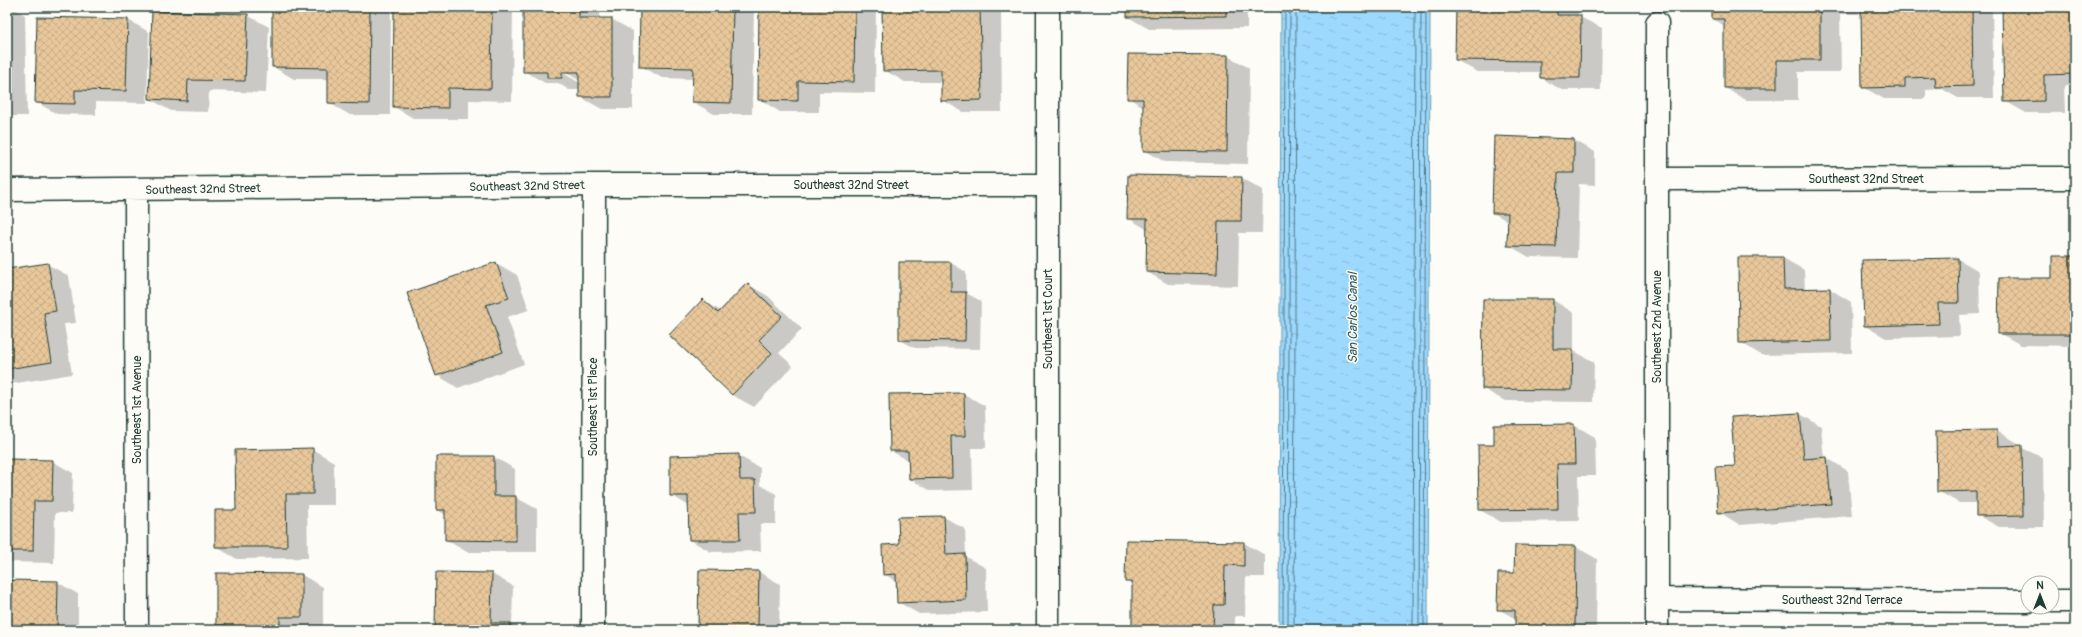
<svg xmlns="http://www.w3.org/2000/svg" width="2082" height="637" font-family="Pangolin,sans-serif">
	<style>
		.water { fill: url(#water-ripples); stroke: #6b9aad }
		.shadow { fill: #0003; fill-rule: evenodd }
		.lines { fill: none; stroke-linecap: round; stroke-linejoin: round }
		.shore { stroke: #517b84; stroke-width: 1 }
		.building { fill: url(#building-cross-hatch); stroke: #1f3d34 }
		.minor-casing { stroke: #1f3d34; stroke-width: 25 }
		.minor { stroke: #fdfcf7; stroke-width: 22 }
		.labels { text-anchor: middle; stroke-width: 3; stroke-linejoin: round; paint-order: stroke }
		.street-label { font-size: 12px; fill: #1f3d34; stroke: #fdfcf7 }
		.water-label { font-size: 13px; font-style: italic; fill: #385c5c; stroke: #fdfcf7 }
	</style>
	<defs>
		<pattern id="water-ripples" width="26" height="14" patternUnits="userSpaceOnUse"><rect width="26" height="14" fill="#9dd8fd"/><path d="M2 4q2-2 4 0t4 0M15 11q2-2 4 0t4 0" fill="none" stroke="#87bad9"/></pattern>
		<pattern id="building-cross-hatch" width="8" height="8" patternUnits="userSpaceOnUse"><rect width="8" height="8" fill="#e9c79b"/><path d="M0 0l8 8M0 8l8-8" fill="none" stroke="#c7ac86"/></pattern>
	</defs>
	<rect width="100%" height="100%" fill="#fdfcf7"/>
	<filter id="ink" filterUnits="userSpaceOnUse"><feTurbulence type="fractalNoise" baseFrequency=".025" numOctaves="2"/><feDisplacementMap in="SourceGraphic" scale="8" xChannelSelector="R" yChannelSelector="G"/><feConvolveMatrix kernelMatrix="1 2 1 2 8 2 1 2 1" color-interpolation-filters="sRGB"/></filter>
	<g filter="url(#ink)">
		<!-- water -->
		<path class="water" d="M1281,7H1430L1428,630H1279Z"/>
		<!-- shadow -->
		<path class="shadow" d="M7,7H11L25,15L27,116H7Z
			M273,7H391L390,115H350L329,103V79H294L273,67Z
			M395,7H513L512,101L469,100V119H415L394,107Z
			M524,7H600V19H611L633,31V109H602L580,97V90H569L558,83H545L524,71ZM559,68L580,81V83L558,70Z
			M672,7H754L752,114H714L693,102V79L662,78L640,66Z
			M760,7H876L875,93L819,92V112H780L759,99Z
			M883,7H1001L1002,112H963L942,100V82H905L884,70Z
			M1128,7H1247V28L1149,29L1128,17Z
			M1457,7H1578V16L1602,28L1601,90H1562L1541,78V72H1477L1456,60Z
			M1713,7H1859V14H1840L1841,72H1798V100H1746L1725,88V26L1713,19Z
			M1862,7H1992L1994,98H1958L1942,89L1926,90V99H1884L1863,87Z
			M2003,7H2075V86H2064L2065,113H2026L2005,101Z
			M247,15L269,27L266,93L209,91L208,112L171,111L150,99Z
			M128,20L149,32L147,103L96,102V115L57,114L36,102Z
			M1129,55L1228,56L1249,68L1248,164L1165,162L1144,150V107L1128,98Z
			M1495,137L1574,140L1595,152V185L1579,184L1577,258L1529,257L1508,245L1509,222L1493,213Z
			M1242,178L1263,190L1262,233H1239L1238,286L1168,284L1147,272L1148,230L1128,218Z
			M2075,257V346L2021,345L1999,333Z
			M1739,258H1783L1804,270L1805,290L1830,289L1851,302L1852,353L1761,355L1740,342Z
			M1958,259L1979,271L1980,314L1959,315L1960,336L1886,338L1865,326Z
			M496,263L517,275L529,310L507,317L524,364L458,388L437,375Z
			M951,263L966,272V293L981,301L980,349L915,348L900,340Z
			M47,264L69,276L76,323L64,324L72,374L11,384L7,381V270Z
			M747,284L768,296L802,329L779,353L793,366L754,407L732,395L704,301L721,311Z
			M1484,300H1553L1574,313V351L1594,362L1593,402L1505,401L1483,389Z
			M964,394L985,406L986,448H972L973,490L931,491L910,479L909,461L891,451Z
			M1800,414L1821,426L1824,459L1827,458L1848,471L1852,516L1740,525L1719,512Z
			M1574,425L1595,437L1596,476H1578L1579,521L1501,522L1480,510L1495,446V426Z
			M1997,431L2018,443V446L2043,458L2044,527H1999L1977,515V503H1959L1938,491L1937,432Z
			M312,449L334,462V505H307L308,558L237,559L216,547L237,511Z
			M739,456L760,468V485L776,494V524H760L761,551L711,552L690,540L689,506L671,495Z
			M437,457H494L515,469V497L537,509V552H467L446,540V515L437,510Z
			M7,460L52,461L73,473L72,513H55L54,563L7,562Z
			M944,517L965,529L966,557L986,568L987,612L919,614L898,602L897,582L884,574L900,545Z
			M1244,543L1265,555V577H1246L1245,616H1235V630H1133V585L1126,581Z
			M1516,546L1576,547L1597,559L1596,630H1516V619L1498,609L1515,574Z
			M759,572L780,584L779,630H666L699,629Z
			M217,574L302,575L323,587V629L226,630L217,625Z
			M492,574L513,586L512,626L519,630H436Z
			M7,581L57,582L78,594V630H7Z"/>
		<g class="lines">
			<!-- shore -->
			<path class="shore" d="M1283,630L1285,7
				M1288,630L1290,7
				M1294,630L1296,7
				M1413,630L1415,7
				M1419,630L1421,7
				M1424,630L1426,7"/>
		</g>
		<!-- building -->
		<path class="building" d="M272,7H370L369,104L328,103V68L272,67Z
			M394,7H492L491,89L448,88V108L393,107Z
			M523,7H579V18H612V97H579V72H562V78H547V72H523Z
			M640,7H733L731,103L692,102L693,68L639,67Z
			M759,7H855L854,82L798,81V101L758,100Z
			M882,7H980L982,100L941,101V70L883,71Z
			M1127,7H1226V16L1127,17Z
			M1456,7H1557V15H1581L1580,78H1540V61L1455,60Z
			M1712,7H1820V60H1777V88H1724V19H1712Z
			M1861,7H1972L1973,86L1936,87L1935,77L1905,78V87L1862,88Z
			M2002,7H2075V74L2044,75V101L2004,102Z
			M152,11L248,14L245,81L188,80L187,101L149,99Z
			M37,17L128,19L126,91L75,90V104L35,103Z
			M1128,54L1228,55L1227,152L1143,151V99H1127Z
			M1494,136L1574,139V173H1558L1556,247L1507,246L1508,213H1492Z
			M1128,175L1242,177L1241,221H1218L1217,274L1146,272L1147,219H1127Z
			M2052,256H2075V334H1998L1999,278H2052Z
			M1738,257H1783L1784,289L1830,288L1831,341L1739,343Z
			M1958,258L1959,303H1938L1939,324L1864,326L1862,260Z
			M496,262L509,298L486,305L503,352L436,376L407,293Z
			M899,262H951V292H966L965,341L899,340Z
			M48,263L56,311L44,313L52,362L7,369V269Z
			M747,283L782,316L759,340L772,353L732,395L669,335L703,299L718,313Z
			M1483,299H1553V349H1573L1572,390L1482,389Z
			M964,393L965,436H951L952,478L909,479L908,451H890L889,394Z
			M1800,413L1804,459L1827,457L1831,504L1718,513L1715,467L1735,466L1731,417Z
			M1574,424L1575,464H1557L1558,509L1479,510L1478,445H1494V425Z
			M1997,430L1998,446L2022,445L2023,515L1976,516V491L1937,492L1936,431Z
			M2073,442H2075V512H2071Z
			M313,448V494H286L287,547H215V510H236L235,450Z
			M739,454L740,480H755L756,512H739L740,540H689L688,496H670V456Z
			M436,456H494V496H516V541L445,540V510H436Z
			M7,459L53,460L52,501H34L33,551H7Z
			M944,516L946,555L965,554L966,600L897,603L896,574L883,575L882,545L899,544L898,517Z
			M1126,540L1244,542V566L1225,565L1224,605H1214L1213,630H1132V582H1125Z
			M1515,545L1576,546L1575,630H1515V610H1497L1498,573H1514Z
			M699,570L759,571L758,630H665V628H698Z
			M436,572L492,573L491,623H510V630H435Z
			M216,573L302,574V617H280V630H226V625H216Z
			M7,580L58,581L57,630H7Z"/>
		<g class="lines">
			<!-- minor casing -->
			<g class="minor-casing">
				<path id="minor" d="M1657,179L2075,178
					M7,190L594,185H1048
					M136,190L137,630
					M1657,599L2028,601
					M2052,601H2075
					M593,630L594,185
					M1048,630V7
					M1657,630V23"/>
			</g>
			<!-- minor -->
			<use href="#minor" class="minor"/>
		</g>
	</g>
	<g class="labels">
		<!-- street labels -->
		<g class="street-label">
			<text x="1866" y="183">Southeast 32nd Street</text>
			<text x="851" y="189">Southeast 32nd Street</text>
			<text transform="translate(527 186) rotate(-1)" y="4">Southeast 32nd Street</text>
			<text transform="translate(203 189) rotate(-1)" y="4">Southeast 32nd Street</text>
			<text transform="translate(1048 319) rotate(-90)" y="4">Southeast 1st Court</text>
			<text transform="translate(1657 327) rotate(-90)" y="4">Southeast 2nd Avenue</text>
			<text transform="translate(593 407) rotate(-90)" y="4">Southeast 1st Place</text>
			<text transform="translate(137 410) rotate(-90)" y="4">Southeast 1st Avenue</text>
			<text x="1842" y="604">Southeast 32nd Terrace</text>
		</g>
		<!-- water labels -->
		<g class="water-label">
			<text transform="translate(1352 318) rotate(-90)" y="5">San Carlos Canal</text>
		</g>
	</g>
	<!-- margin -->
	<rect width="2082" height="637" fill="none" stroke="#fdfcf7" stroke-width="24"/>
	<rect x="12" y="12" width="2058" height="613" fill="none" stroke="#1f3d34" stroke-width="1.5" filter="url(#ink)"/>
	<!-- north arrow -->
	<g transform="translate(2040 595)"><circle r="19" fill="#fdfcf7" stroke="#a4b0a9"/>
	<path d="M0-3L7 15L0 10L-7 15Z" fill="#1f3d34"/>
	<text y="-6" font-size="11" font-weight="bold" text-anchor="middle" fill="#1f3d34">N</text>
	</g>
</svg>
